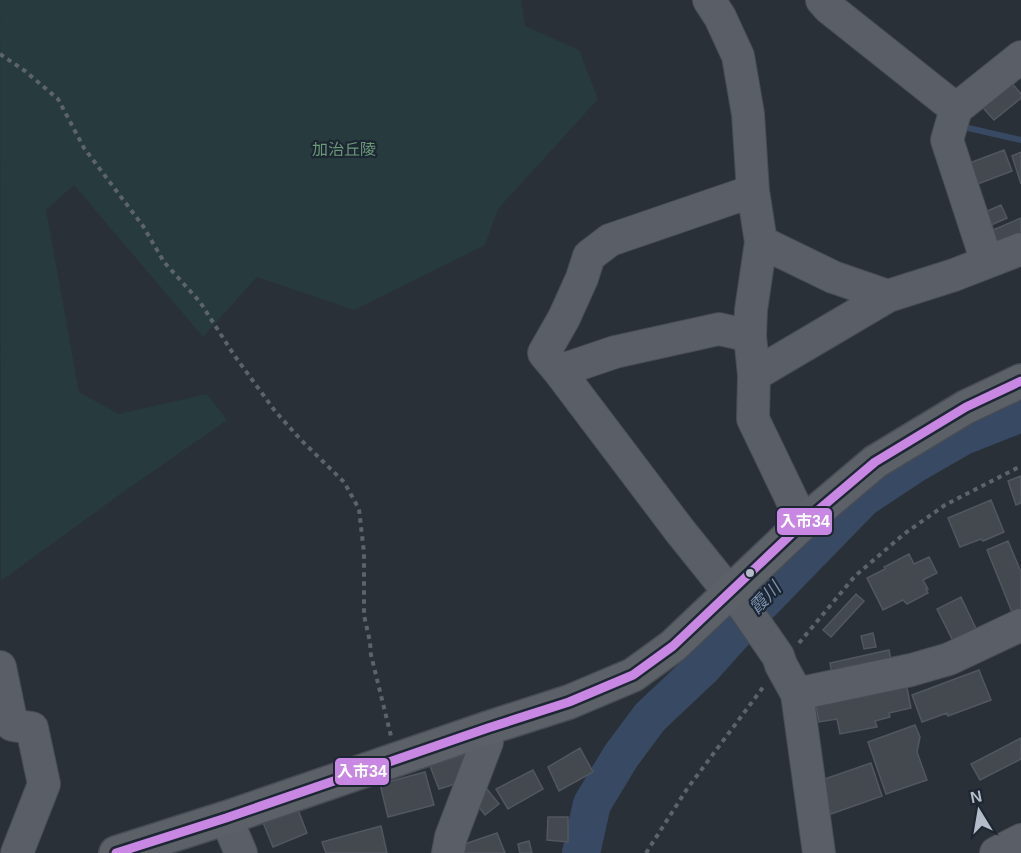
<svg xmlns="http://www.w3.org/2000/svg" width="1021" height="853" font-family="Arial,'Noto Sans JP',sans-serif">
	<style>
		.green { fill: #273a3e }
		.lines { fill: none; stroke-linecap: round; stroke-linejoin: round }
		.stream { stroke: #384963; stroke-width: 6 }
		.river { stroke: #384963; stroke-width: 38 }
		.building { fill: #444950; stroke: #52575f; stroke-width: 1.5 }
		.minor-casing { stroke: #484c53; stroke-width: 34 }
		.major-casing { stroke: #484c55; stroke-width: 36 }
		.path { stroke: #5d636a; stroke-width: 4; stroke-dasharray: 4.5 4.5; stroke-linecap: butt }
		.minor { stroke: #5a5e66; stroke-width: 32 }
		.major { stroke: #5c6168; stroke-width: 33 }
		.bus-1-casing { stroke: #1d2633; stroke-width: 14 }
		.bus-1 { stroke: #c787e3; stroke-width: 9 }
		.bus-dot { fill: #b4bcc9; stroke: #1d2633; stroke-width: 2 }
		.labels { text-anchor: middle; stroke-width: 4.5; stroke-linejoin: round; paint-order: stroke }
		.park-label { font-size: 16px; fill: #6b9a76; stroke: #1d2633 }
		.water-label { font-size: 18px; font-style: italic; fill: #7c92b1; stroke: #1d2633 }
		.line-badge { stroke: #1d2633; stroke-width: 2 }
		.badge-label { font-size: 16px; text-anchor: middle; font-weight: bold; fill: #fff }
	</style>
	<rect width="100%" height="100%" fill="#2a3038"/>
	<!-- green -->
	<path class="green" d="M0,0H521L525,26L579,50L598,99L498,209L485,245L354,310L257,277L203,337L74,185L46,210L79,392L119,414L207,394L227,420L126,490L1,581Z"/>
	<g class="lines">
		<!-- stream -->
		<path class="stream" d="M962,126L964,127L1021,140"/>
		<!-- river -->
		<path class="river" d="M581,853L592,804L621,756L650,717L702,668L755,609L863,498L916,463L963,436L1021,413"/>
	</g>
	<!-- building -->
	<path class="building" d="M1005,75L1021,94V98L994,120L976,100Z
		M1004,150L1012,171L975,185L967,164Z
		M1021,152V184L1012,156Z
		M1001,205L1007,218L989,226L983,213Z
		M1021,218V241L999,250L991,231Z
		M1021,476V503L1016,505L1008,481Z
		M991,500L1004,532L983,541L981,539L960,547L948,518Z
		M1008,541L1021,572V614L1014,617L987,550Z
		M909,554L914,564L929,557L937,573L923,580L928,589H926L928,593L907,604L903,600L883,610L867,578L885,569L884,567Z
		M856,594L864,601L831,637L823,630Z
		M961,597L979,635L956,647L937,609Z
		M873,633L876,647L864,649L861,636Z
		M889,650L891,660L832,673L830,663Z
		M979,670L991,700L948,716L947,713L922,722L912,695Z
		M906,683L911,708L889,713L890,717L875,721L877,727L840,734L837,719L819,722L815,702Z
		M915,725L920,737L917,752L927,780L886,794L868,742Z
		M1021,738V759L980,780L971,764Z
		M580,748L593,772L559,791L548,767Z
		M466,754L471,769L458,783L439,789L430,766Z
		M871,763L882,796L831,814L819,781Z
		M533,770L543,789L508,809L496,789Z
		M425,772L434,805L388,817L380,784Z
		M486,788L499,804L485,815L471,797Z
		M297,807L307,833L273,847L262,820Z
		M548,817H568V842L547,840Z
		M381,826L387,853H326L322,842Z
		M497,833L505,853H462L459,846Z
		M529,841L532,853H520L518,844Z"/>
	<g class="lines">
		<!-- minor casing -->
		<g class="minor-casing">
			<path id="minor" d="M709,0L720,17L738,56L748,114L753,191L761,242L751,310L750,336L754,375L753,419L803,523
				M822,0L829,8L956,109
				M753,191L610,240L589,256L582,278L564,318L544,353L559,371L680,531L729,592L744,607L778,656L781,665L797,694L819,853
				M761,242L833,277L888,296L954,275L1021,249
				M987,262L947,140L956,109L1021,57
				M559,371L615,352L719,329L750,336
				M754,375L888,296
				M0,667L12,725L32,728L44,784L17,853
				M797,694L911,670L949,659L1021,625
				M226,818L241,853
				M448,853L451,837L487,742L488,728
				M996,853L1021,840"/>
		</g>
		<!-- major casing -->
		<g class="major-casing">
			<path id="major" d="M116,853L226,818L488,728L569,702L633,675L673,646L803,523L875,462L966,407L1021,381"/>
		</g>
		<!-- path -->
		<path class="path" d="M0,54L25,71L58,99L84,148L143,226L164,262L200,302L234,355L275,411L301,440L344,482L359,509L364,553V615L370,642L371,655L391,736
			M799,643L855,576L904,534L945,505L1021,466
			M646,853L687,789L764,686"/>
		<!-- minor -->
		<use href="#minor" class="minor"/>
		<!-- major -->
		<use href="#major" class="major"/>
		<!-- bus-1 casing -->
		<g class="bus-1-casing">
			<path id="bus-1" d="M116,853L226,818L488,728L569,702L633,675L673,646L803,523L875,462L966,407L1021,381"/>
		</g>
		<!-- bus-1 -->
		<use href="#bus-1" class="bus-1"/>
	</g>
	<!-- markers -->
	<circle class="bus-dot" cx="750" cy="573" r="5"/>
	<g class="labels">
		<!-- park labels -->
		<g class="park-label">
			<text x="344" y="155">加治丘陵</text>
		</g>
		<!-- water labels -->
		<g class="water-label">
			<text transform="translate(765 598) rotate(-46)" y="6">霞川</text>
		</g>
	</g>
	<g class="line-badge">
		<rect x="776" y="507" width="57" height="29" rx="6" fill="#c787e3"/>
		<rect x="334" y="757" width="56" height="29" rx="6" fill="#c787e3"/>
	</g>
	<g class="badge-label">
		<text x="805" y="527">入市34</text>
		<text x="362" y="777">入市34</text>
	</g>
	<!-- north arrow -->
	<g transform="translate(979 811) rotate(349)" stroke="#1d2633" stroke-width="4.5" paint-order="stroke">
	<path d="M0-4.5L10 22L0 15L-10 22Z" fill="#b4bcc9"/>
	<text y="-9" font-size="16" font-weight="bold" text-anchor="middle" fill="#b4bcc9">N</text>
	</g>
</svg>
